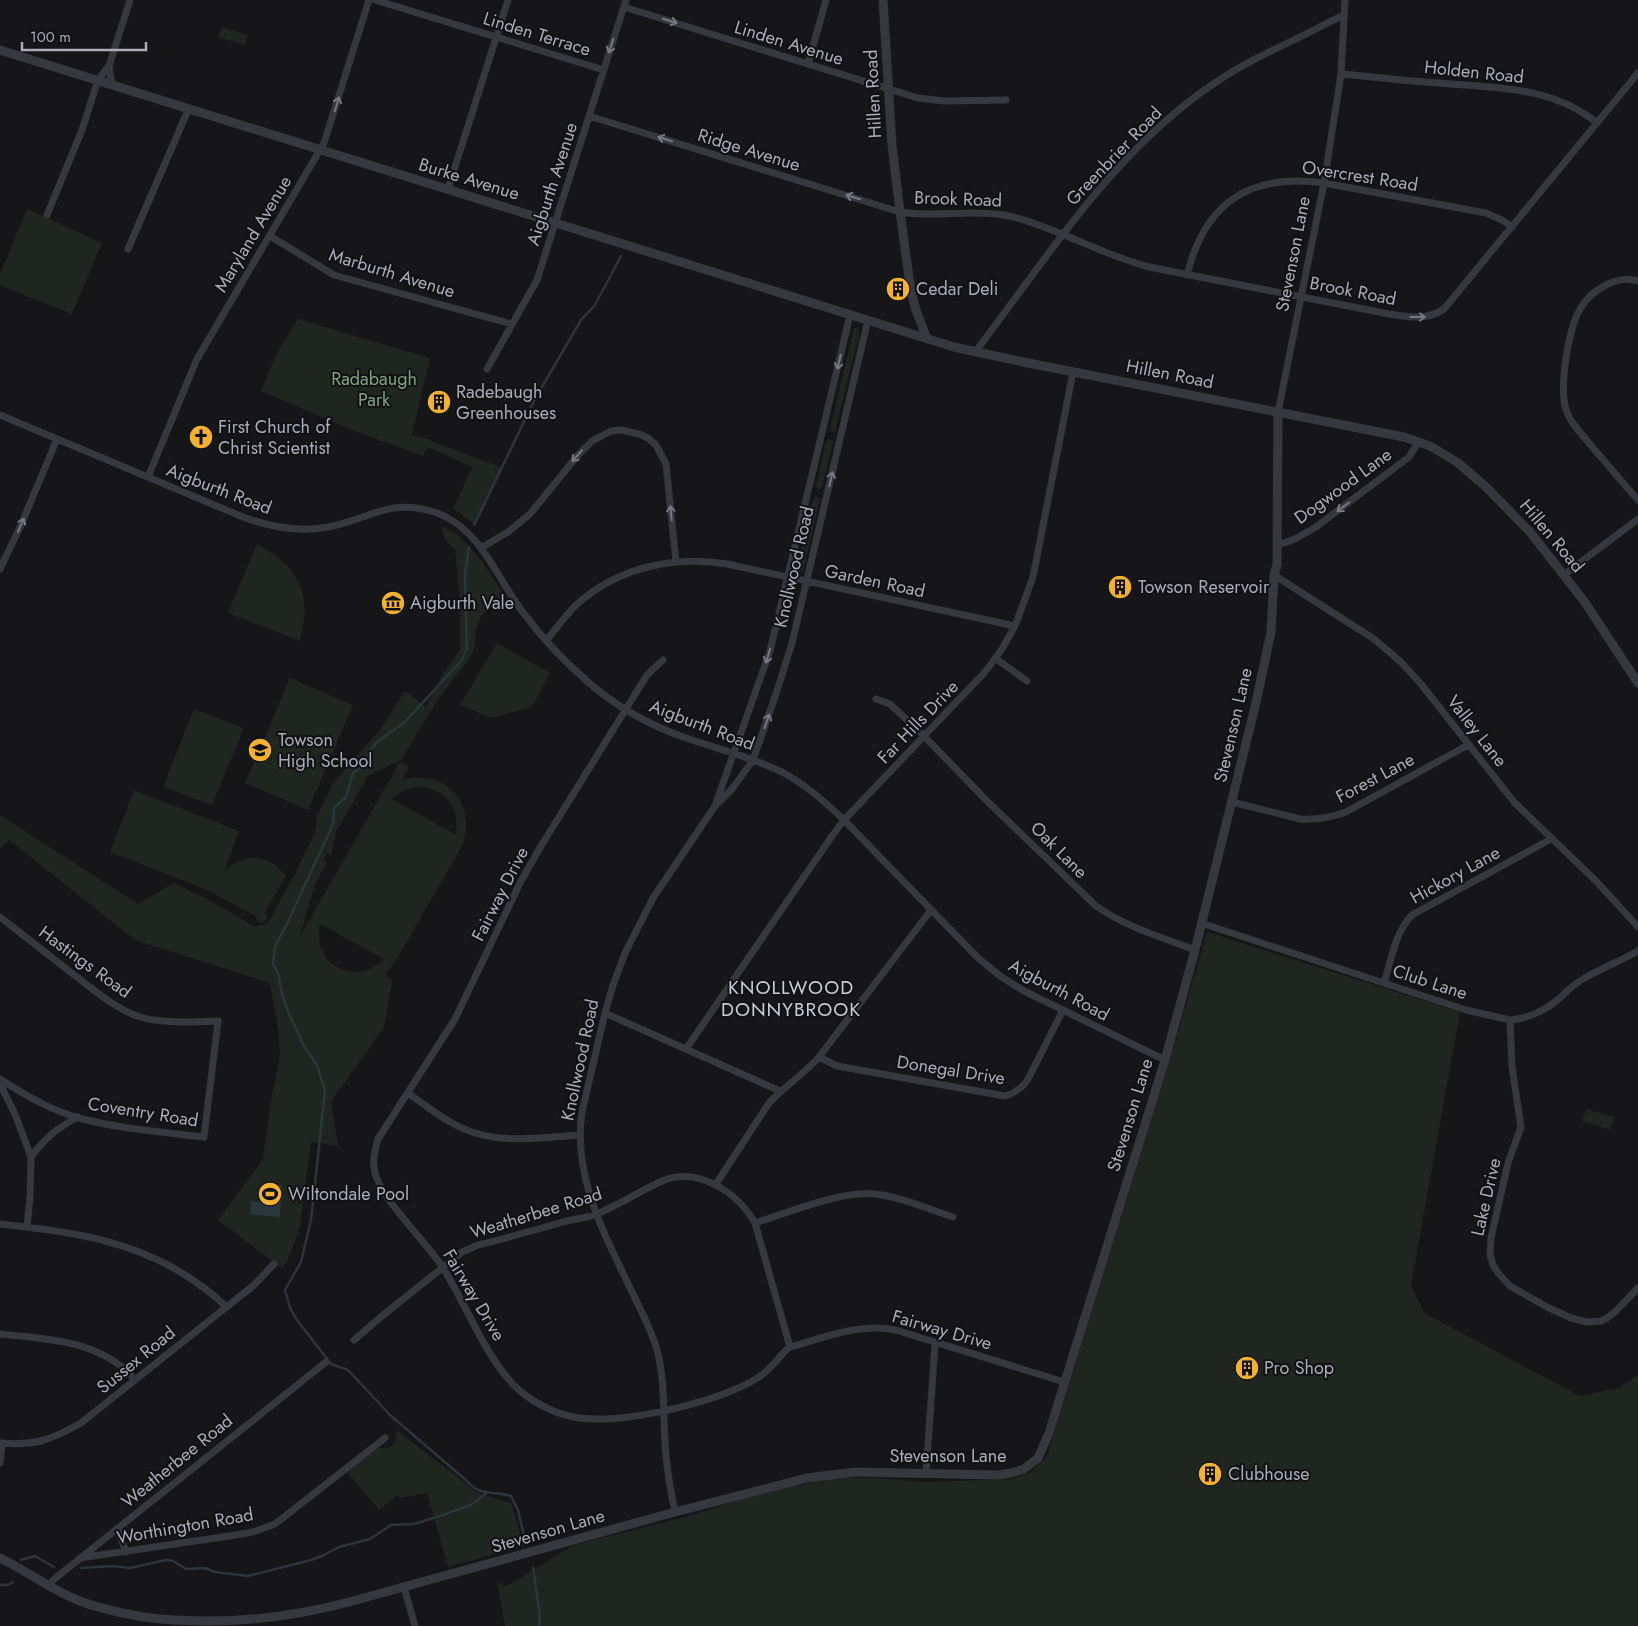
<svg xmlns="http://www.w3.org/2000/svg" width="1638" height="1626" font-family="Jost,sans-serif">
	<style>
		.green { fill: #1e261f; fill-rule: evenodd }
		.water { fill: #2c353c }
		.lines { fill: none; stroke-linecap: round; stroke-linejoin: round }
		.stream { stroke: #2c353c; stroke-width: 2.5 }
		.minor { stroke: #37383d; stroke-width: 7 }
		.tertiary { stroke: #37383d; stroke-width: 9 }
		.oneway { stroke: #757881 }
		.labels { text-anchor: middle; stroke-width: 4; stroke-linejoin: round; paint-order: stroke }
		.street-label { font-size: 18px; fill: #a8adb8; stroke: #111113 }
		.poi-label { font-size: 18px; fill: #a8adb8; stroke: #111113; text-anchor: start }
		.park-label { font-size: 18px; fill: #7fa381; stroke: #111113 }
		.neighbourhood-label { font-size: 19px; letter-spacing: 1px; fill: #c9ccd4; stroke: #111113 }
	</style>
	<rect width="100%" height="100%" fill="#161618"/>
	<!-- green -->
	<path class="green" d="M222,27L248,35L245,45L218,37Z
		M27,209L102,243L72,314L0,285V274Z
		M298,319L430,358L412,435L426,439L503,468L476,525L453,509L472,467L428,447L423,456L352,430L261,391L276,355Z
		M854,328H858L860,332L835,431H832L830,428Z
		M828,439H831L833,442L822,488L819,489L816,486L826,441Z
		M815,497H818L820,500L803,571L799,572L796,569L813,499Z
		M442,526L459,536L482,561L508,601L501,602L486,612L481,617L476,629L475,645L471,656L436,702L401,760L368,776L337,830L331,855L327,853L323,860L327,863L316,882L299,938L400,762L409,767L402,780C446,767 480,806 461,848L395,962L386,973L392,982L384,1027L331,1102L338,1146L311,1142L300,1227L291,1252L283,1269L218,1220L263,1159L270,1106L280,1055L278,1028L270,983L135,940L9,840L0,849V815L138,904L174,883L209,900L255,927L268,923L293,877L315,832L317,816L333,783L380,730L405,691L426,707L443,674L460,650V600L455,549C446,543 443,537 442,526ZM422,787C449,791 459,809 456,835L392,799C400,790 410,787 422,787ZM320,924L384,959V960C354,987 311,964 320,924Z
		M257,544C300,568 312,592 300,641L228,613Z
		M497,643L550,673L532,707L491,718L460,705Z
		M290,678L353,705L308,810L245,783Z
		M194,709L244,728L212,805L163,787Z
		M134,790L239,831L224,872C244,852 268,853 286,876L265,912L267,917L265,921L261,923L258,922L255,916L216,895V891L215,893L110,852Z
		M1207,932L1460,1012L1411,1285L1424,1313L1580,1396L1619,1388L1638,1375V1626H505L497,1583L507,1586L574,1545L689,1516L758,1494L832,1478H875L925,1482L1012,1479L1029,1473L1047,1456L1177,1036Z
		M1586,1109L1614,1117L1610,1130L1582,1121Z
		M399,1432L478,1493L511,1503L524,1546L448,1567L427,1493L401,1498L397,1495L379,1510L347,1472L375,1449L391,1447L396,1439L395,1434Z"/>
	<!-- water -->
	<path class="water" d="M267,1184L282,1185L280,1217L250,1214L251,1201L265,1202Z"/>
	<g class="lines">
		<!-- stream -->
		<path class="stream" d="M474,525L535,399L581,320L595,305L621,256
			M469,547L465,575L467,649L461,661L405,722L377,742L370,751L364,765L353,773L346,797L334,808L333,824L286,926L275,946L273,964L278,973L282,994L289,1014L304,1046L317,1065L325,1091L311,1220L301,1262L285,1290L290,1308L297,1320L331,1364L348,1370L391,1416L467,1481C480,1497 493,1490 511,1496L518,1510L526,1544
			M21,1560L35,1556L54,1567
			M81,1568L113,1566L130,1568L166,1560L173,1561L186,1569L205,1568L215,1572L248,1576L311,1560L322,1556L339,1547L370,1539L391,1525L414,1524L440,1516L471,1505L487,1493
			M533,1568L540,1615L539,1626
			M0,1585H8L13,1582"/>
		<!-- minor -->
		<path class="minor" d="M375,0L604,70
			M624,7L918,98L944,101L1006,100
			M808,64L826,0
			M109,66L112,85
			M1341,74C1374,77 1407,81 1440,83C1495,88 1551,86 1596,122
			M589,116L900,212C934,218 969,209 1004,215C1024,218 1043,227 1062,234C1091,246 1119,259 1149,267L1389,314C1409,317 1426,321 1444,309L1638,73
			M448,189L508,0
			M47,215L82,130L98,80L109,66L130,0
			M270,236L334,275L511,324
			M128,249L189,108
			M1187,275C1205,202 1250,173 1324,183L1486,213L1502,220L1512,227
			M1638,281C1617,274 1590,291 1580,309C1568,330 1559,388 1566,410C1571,425 1584,436 1593,448C1608,465 1623,483 1638,500
			M975,352C1048,257 1114,150 1216,82C1243,64 1271,51 1300,37C1314,30 1329,22 1344,15
			M487,369L537,280L626,0
			M1278,412L1324,183L1341,74L1345,0
			M0,415L243,517C270,527 298,533 328,527C371,519 389,497 437,513C480,528 496,577 522,611C541,637 564,661 588,682C617,707 651,726 686,738C718,749 751,757 782,772C806,785 825,802 844,820L977,957L1000,976L1024,991L1165,1060
			M148,477L197,359L324,143L369,0
			M1278,545L1295,539L1316,527L1409,457L1419,441
			M481,548L508,532L530,514L578,455L592,441L611,431L621,430L639,434L648,438L656,445L666,464L676,562
			M0,569L21,525L57,439
			M1565,574L1638,519
			M1274,575L1374,639L1401,662L1421,684L1514,802L1596,881L1638,927
			M546,641C556,629 565,616 576,605C617,568 673,555 727,564L1015,626
			M995,658L1027,681
			M663,660L647,675L541,846L521,881L455,1019L378,1139C375,1150 372,1161 375,1173C381,1198 422,1238 439,1262C465,1299 485,1360 519,1390C537,1405 557,1415 580,1418C626,1424 717,1402 756,1379C768,1372 777,1360 786,1350L790,1347C823,1338 864,1321 899,1331L1064,1382
			M876,699L890,704L925,737L986,800L1096,906C1126,927 1161,937 1195,950
			M1232,802L1300,819C1317,820 1330,818 1346,812L1468,745
			M716,803L770,651L850,315
			M0,917C24,936 49,955 73,974C93,989 113,1007 137,1016C160,1024 194,1022 218,1021L204,1137C163,1132 120,1129 79,1118C50,1110 25,1095 0,1079
			M1201,923L1466,1010L1510,1020C1526,1019 1544,1011 1556,1001C1565,994 1572,985 1583,979C1600,969 1620,961 1638,951
			M1384,983C1391,961 1395,932 1412,915L1551,839
			M605,1013L780,1091
			M1510,1020L1512,1067L1521,1127L1508,1163L1491,1238L1490,1254L1493,1265L1498,1273L1510,1286L1547,1307L1571,1318L1587,1322L1601,1321L1607,1318L1616,1311L1638,1288
			M686,1049L832,836L844,820L985,672L1002,649L1015,626L1033,577L1073,372
			M819,1057L837,1066L1005,1096C1015,1093 1021,1089 1027,1081L1063,1010
			M0,1084L15,1114L31,1157L30,1197L27,1227
			M408,1093C429,1108 453,1128 479,1134C511,1143 547,1137 580,1135
			M31,1157C44,1139 57,1128 78,1117
			M716,1184L769,1103C785,1086 804,1074 819,1057L931,910
			M755,1223C786,1213 844,1190 875,1194C901,1197 928,1209 953,1217
			M0,1224C67,1231 133,1240 190,1278C203,1287 216,1296 226,1307
			M0,1334C47,1339 102,1340 135,1380
			M354,1340L382,1316L462,1252L478,1245C507,1238 535,1230 563,1222C574,1219 587,1218 597,1214C619,1205 640,1191 662,1181C698,1166 737,1192 755,1223L790,1347
			M0,1443C35,1446 51,1440 81,1423L254,1285L274,1264
			M0,1463L2,1443
			M926,1473L935,1344
			M675,1512C670,1488 666,1465 665,1441C663,1411 665,1380 657,1350C652,1332 643,1315 635,1298C607,1239 572,1179 582,1112L605,1013L613,985L625,953L653,898L715,806L732,789L753,760L776,694L792,643L868,320
			M117,1528L126,1552
			M80,1558L229,1536L253,1532L275,1524L385,1438
			M49,1587L53,1580L326,1362
			M404,1587L415,1626"/>
		<!-- tertiary -->
		<path class="tertiary" d="M883,0L892,145L900,212L911,292L916,310L927,339
			M0,50L954,347L1023,362L1404,437L1430,446L1457,462L1486,487L1530,532L1584,601L1638,683
			M0,1558C28,1571 51,1590 80,1601C100,1609 122,1613 143,1617C213,1626 281,1620 349,1602L675,1512L807,1478L855,1472L998,1475L1011,1473L1024,1469L1038,1458L1049,1433L1165,1060L1195,950L1255,707L1271,632L1274,575L1277,565L1278,412"/>
	</g>
	<!-- one-way arrows -->
	<defs><path id="oneway-shaft" d="M-6 0H5M1.5-3L5.5 0L1.5 3" fill="none" stroke-width="1.6" stroke-linecap="round" stroke-linejoin="round" transform="scale(1.25)"/></defs>
	<g class="oneway">
		<use href="#oneway-shaft" transform="translate(670 21) rotate(17)"/>
		<use href="#oneway-shaft" transform="translate(611 46) rotate(108)"/>
		<use href="#oneway-shaft" transform="translate(337 104) rotate(-73)"/>
		<use href="#oneway-shaft" transform="translate(665 139) rotate(-163)"/>
		<use href="#oneway-shaft" transform="translate(853 197) rotate(-163)"/>
		<use href="#oneway-shaft" transform="translate(1418 317)"/>
		<use href="#oneway-shaft" transform="translate(839 362) rotate(103)"/>
		<use href="#oneway-shaft" transform="translate(577 456) rotate(131)"/>
		<use href="#oneway-shaft" transform="translate(831 479) rotate(-77)"/>
		<use href="#oneway-shaft" transform="translate(1343 507) rotate(143)"/>
		<use href="#oneway-shaft" transform="translate(671 513) rotate(-95)"/>
		<use href="#oneway-shaft" transform="translate(21 525) rotate(-66)"/>
		<use href="#oneway-shaft" transform="translate(768 656) rotate(107)"/>
		<use href="#oneway-shaft" transform="translate(767 721) rotate(-71)"/>
	</g>
	<!-- icons -->
	<defs>
		<g id="building-disc" transform="scale(1.25)"><circle r="9.5" fill="#f2b134" stroke="#111113"/><path d="M-4-6H4V6H1V3H-1V6H-4ZM-2.5-4.3h1.7v1.8h-1.7ZM.8-4.3h1.7v1.8H.8ZM-2.5-1h1.7V.8h-1.7ZM.8-1h1.7V.8H.8Z" fill="#111"/></g>
		<g id="church-disc" transform="scale(1.25)"><circle r="9.5" fill="#f2b134" stroke="#111113"/><path d="M-1.2-6h2.4v3.5h3.3v2.4h-3.3V6h-2.4V-.1h-3.3v-2.4h3.3Z" fill="#111"/></g>
		<g id="museum-disc" transform="scale(1.25)"><circle r="9.5" fill="#f2b134" stroke="#111113"/><path d="M0-6L6-3V-2H-6V-3ZM-5-1h2V3h-2ZM-1-1h2V3h-2ZM3-1h2V3H3ZM-6 4H6V6H-6Z" fill="#111"/></g>
		<g id="school-disc" transform="scale(1.25)"><circle r="9.5" fill="#f2b134" stroke="#111113"/><path d="M0-5L7-2L0 1L-7-2ZM-4 1L0 2.5L4 1V4Q0 6-4 4Z" fill="#111"/></g>
		<g id="stadium-disc" transform="scale(1.25)"><circle r="9.5" fill="#f2b134" stroke="#111113"/><path d="M0-5a6.5 5 0 1 0 0 10a6.5 5 0 1 0 0-10ZM-3.5-1.8h7v3.6h-7Z" fill="#111"/></g>
	</defs>
	<g fill-rule="evenodd">
		<use href="#building-disc" x="898" y="289"/>
		<use href="#building-disc" x="439" y="402"/>
		<use href="#church-disc" x="201" y="437"/>
		<use href="#building-disc" x="1120" y="587"/>
		<use href="#museum-disc" x="393" y="603"/>
		<use href="#school-disc" x="260" y="750"/>
		<use href="#stadium-disc" x="270" y="1194"/>
		<use href="#building-disc" x="1247" y="1368"/>
		<use href="#building-disc" x="1210" y="1474"/>
	</g>
	<g class="labels">
		<!-- street labels -->
		<g class="street-label">
			<text transform="translate(537 34) rotate(17)" y="6">Linden Terrace</text>
			<text transform="translate(789 43) rotate(17)" y="6">Linden Avenue</text>
			<text transform="translate(1474 72) rotate(6)" y="6">Holden Road</text>
			<text transform="translate(873 94) rotate(-93)" y="6">Hillen Road</text>
			<text transform="translate(749 150) rotate(17)" y="6">Ridge Avenue</text>
			<text transform="translate(1114 156) rotate(-46)" y="6">Greenbrier Road</text>
			<text transform="translate(1360 176) rotate(9)" y="6">Overcrest Road</text>
			<text transform="translate(469 179) rotate(17)" y="6">Burke Avenue</text>
			<text transform="translate(552 184) rotate(-72)" y="6">Aigburth Avenue</text>
			<text transform="translate(958 199) rotate(2)" y="6">Brook Road</text>
			<text transform="translate(253 234) rotate(-59)" y="6">Maryland Avenue</text>
			<text transform="translate(1293 254) rotate(-79)" y="6">Stevenson Lane</text>
			<text transform="translate(392 273) rotate(17)" y="6">Marburth Avenue</text>
			<text transform="translate(1353 291) rotate(11)" y="6">Brook Road</text>
			<text transform="translate(1170 374) rotate(11)" y="6">Hillen Road</text>
			<text transform="translate(1343 486) rotate(-36)" y="6">Dogwood Lane</text>
			<text transform="translate(219 489) rotate(21)" y="6">Aigburth Road</text>
			<text transform="translate(1552 536) rotate(50)" y="6">Hillen Road</text>
			<text transform="translate(794 567) rotate(-77)" y="6">Knollwood Road</text>
			<text transform="translate(875 581) rotate(12)" y="6">Garden Road</text>
			<text transform="translate(918 722) rotate(-46)" y="6">Far Hills Drive</text>
			<text transform="translate(702 725) rotate(21)" y="6">Aigburth Road</text>
			<text transform="translate(1233 725) rotate(-77)" y="6">Stevenson Lane</text>
			<text transform="translate(1477 731) rotate(52)" y="6">Valley Lane</text>
			<text transform="translate(1375 778) rotate(-28)" y="6">Forest Lane</text>
			<text transform="translate(1059 850) rotate(45)" y="6">Oak Lane</text>
			<text transform="translate(1455 875) rotate(-29)" y="6">Hickory Lane</text>
			<text transform="translate(500 894) rotate(-63)" y="6">Fairway Drive</text>
			<text transform="translate(85 962) rotate(36)" y="6">Hastings Road</text>
			<text transform="translate(1430 982) rotate(18)" y="6">Club Lane</text>
			<text transform="translate(1059 990) rotate(28)" y="6">Aigburth Road</text>
			<text transform="translate(580 1060) rotate(-78)" y="6">Knollwood Road</text>
			<text transform="translate(951 1070) rotate(9)" y="6">Donegal Drive</text>
			<text transform="translate(143 1112) rotate(9)" y="6">Coventry Road</text>
			<text transform="translate(1130 1115) rotate(-73)" y="6">Stevenson Lane</text>
			<text transform="translate(1486 1197) rotate(-77)" y="6">Lake Drive</text>
			<text transform="translate(536 1213) rotate(-17)" y="6">Weatherbee Road</text>
			<text transform="translate(474 1295) rotate(59)" y="6">Fairway Drive</text>
			<text transform="translate(942 1330) rotate(16)" y="6">Fairway Drive</text>
			<text transform="translate(136 1360) rotate(-39)" y="6">Sussex Road</text>
			<text x="948" y="1462">Stevenson Lane</text>
			<text transform="translate(177 1461) rotate(-39)" y="6">Weatherbee Road</text>
			<text transform="translate(185 1526) rotate(-10)" y="6">Worthington Road</text>
			<text transform="translate(548 1531) rotate(-16)" y="6">Stevenson Lane</text>
		</g>
		<!-- poi labels -->
		<g class="poi-label">
			<text x="916" y="295">Cedar Deli</text>
			<text x="456" y="398">Radebaugh<tspan x="456" dy="21">Greenhouses</tspan></text>
			<text x="218" y="433">First Church of<tspan x="218" dy="21">Christ Scientist</tspan></text>
			<text x="1138" y="593">Towson Reservoir</text>
			<text x="410" y="609">Aigburth Vale</text>
			<text x="278" y="746">Towson<tspan x="278" dy="21">High School</tspan></text>
			<text x="288" y="1200">Wiltondale Pool</text>
			<text x="1264" y="1374">Pro Shop</text>
			<text x="1228" y="1480">Clubhouse</text>
		</g>
		<!-- park labels -->
		<g class="park-label">
			<text x="374" y="385">Radabaugh<tspan x="374" dy="21">Park</tspan></text>
		</g>
		<!-- neighbourhood labels -->
		<g class="neighbourhood-label">
			<text x="791" y="994">KNOLLWOOD<tspan x="791" dy="22">DONNYBROOK</tspan></text>
		</g>
	</g>
	<!-- scale -->
	<path d="M22 42v8h124v-8" fill="none" stroke="#a8adb8" stroke-width="2.5"/>
	<text x="30" y="42" font-size="15" fill="#a8adb8" stroke="#111113" stroke-width="4" paint-order="stroke">100 m</text>
</svg>
